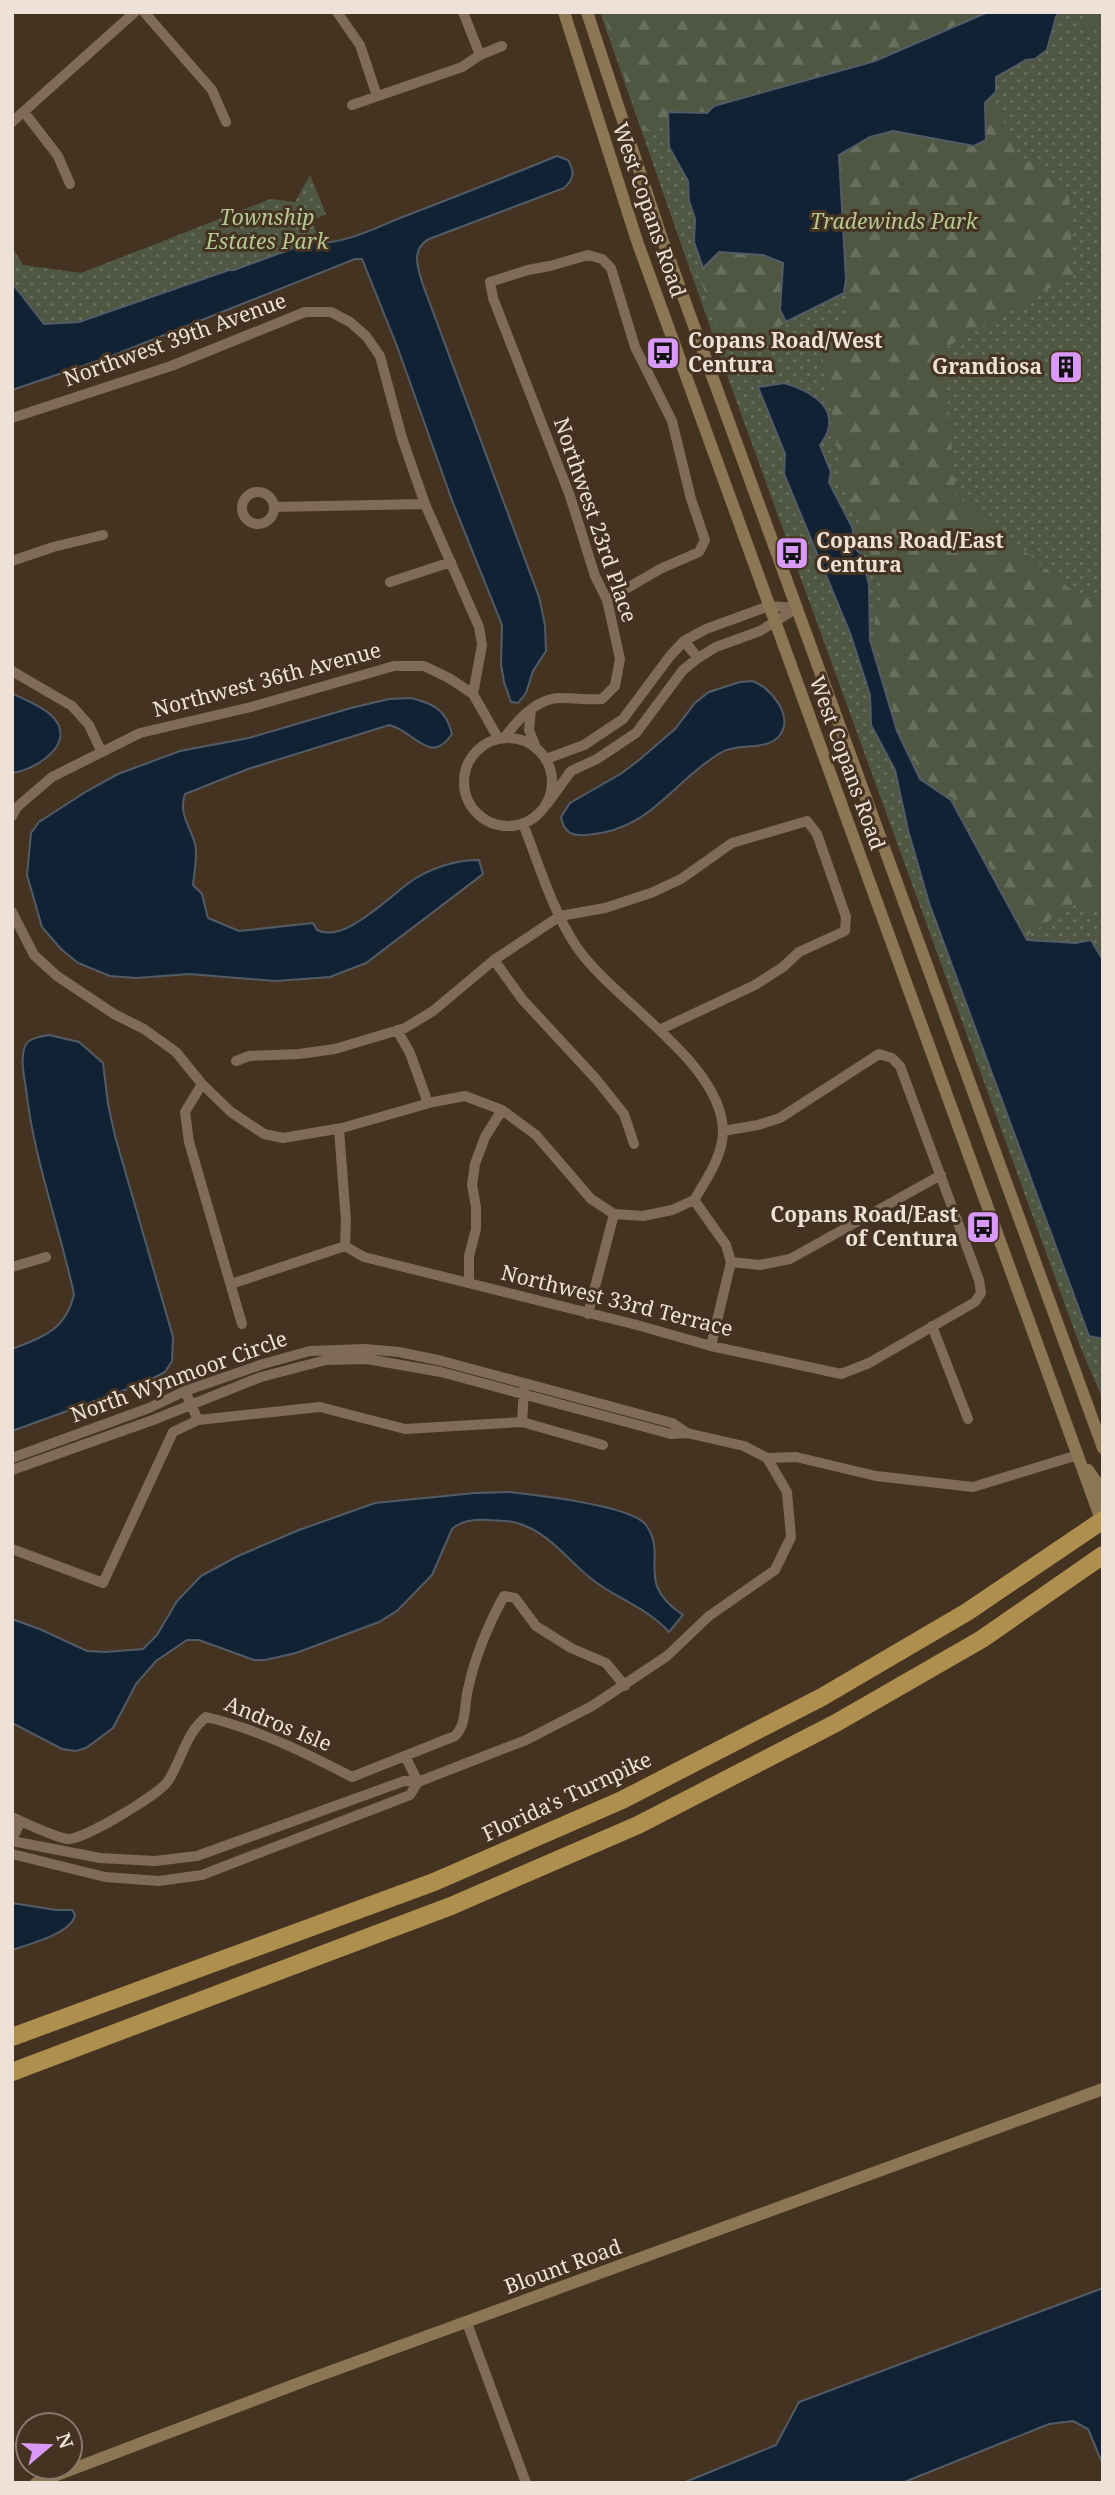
<svg xmlns="http://www.w3.org/2000/svg" width="1115" height="2495" font-family="'Noto Serif',serif">
	<style>
		.green { fill: url(#green-dots) }
		.forest { fill: url(#forest-firs) }
		.water { fill: #112235; stroke: #535c66; stroke-width: 2 }
		.lines { fill: none; stroke-linecap: round; stroke-linejoin: round }
		.street { stroke: #7f6b57; stroke-width: 10 }
		.secondary { stroke: #8d7654; stroke-width: 12 }
		.highway { stroke: #ae8f4d; stroke-width: 18 }
		.labels { text-anchor: middle; stroke-width: 6; stroke-linejoin: round; paint-order: stroke }
		.street-label { font-size: 21px; fill: #eee2d8; stroke: #453322 }
		.park-label { font-size: 21px; font-style: italic; fill: #b5c894; stroke: #453322 }
		.poi-label { font-size: 21px; font-weight: bold; fill: #eee2d8; stroke: #453322; text-anchor: start }
	</style>
	<defs>
		<pattern id="green-dots" width="8" height="8" patternUnits="userSpaceOnUse" patternTransform="scale(1.75)"><rect width="8" height="8" fill="#4f5743"/><path d="M2 2h.1M6 6h.1" fill="none" stroke="#696f5d" stroke-width="1.8" stroke-linecap="round"/></pattern>
		<pattern id="forest-firs" width="22" height="20" patternUnits="userSpaceOnUse" patternTransform="scale(1.75)"><rect width="22" height="20" fill="#4f5743"/><path d="M5 1l3.5 6h-7zM16 11l3.5 6h-7z" fill="#696f5d"/></pattern>
	</defs>
	<rect width="100%" height="100%" fill="#453322"/>
	<!-- green -->
	<path class="green" d="M600,12H1103V1400L1080,1346L724,367Z
		M310,175L326,214L312,221L319,239L234,270H229L79,322L44,324L12,281V247L23,265L81,273L271,199L295,202Z"/>
	<!-- forest -->
	<path class="forest" d="M603,12H995L874,64L643,131Z
		M1084,12H1103V29L1097,31L1086,28L1082,21Z
		M990,98L1014,139L1015,161L1038,162L1069,190L1073,275L943,349L956,495L1079,596L1103,602V915L1074,903L1027,936L953,798L923,777L899,729L874,637L875,614L887,597L843,480L821,353L848,313L838,155L870,137L893,131L974,146L986,139L985,103Z
		M719,252L763,255L783,263L780,310L786,322L748,349L734,351L724,345L699,275Z"/>
	<!-- water -->
	<path class="water" d="M988,12H1060L1056,17L1047,50L1035,59L1026,60L996,77V92L985,103L986,140L974,146L893,131L870,137L839,155L846,279L844,293L786,322L780,310L783,263L763,255L719,252L703,268L694,242L695,219L689,201L688,181L669,147L668,112L707,113L714,106L875,61Z
		M557,156L568,160C575,172 574,179 564,188L429,239C410,249 418,269 423,285L539,597L545,625L546,651L533,671L526,693L518,703L511,702L504,682L501,664L502,625L453,503L397,346L362,259H355L109,357L12,390V283L44,324L79,322L229,270H234L319,239L323,243C350,241 376,228 400,218C453,198 505,177 557,156Z
		M784,383C805,389 836,403 828,430C827,435 823,441 820,445L831,472L829,482L853,529V546L871,565L866,573L869,584L870,640L897,731L920,779L951,800L1027,940L1076,943L1091,940L1103,960V1339L1089,1336L929,903L908,830L895,770L871,725L870,695L850,633L784,474L785,454L758,387Z
		M752,681C770,686 794,716 780,735C767,752 739,742 720,753C672,782 650,831 587,835C572,836 564,833 561,817L570,803L622,773L639,760L675,729L695,703L709,692L740,682Z
		M12,693C24,700 41,705 51,715C79,742 38,769 12,773Z
		M411,698C435,704 446,710 452,734C430,767 414,730 389,725L248,769L185,794C178,815 191,827 195,844C198,856 194,873 193,885L202,894L208,918L239,931L313,923L317,930C345,945 393,892 416,878C435,867 457,860 479,860L483,874L366,963L330,977L276,981L189,974L137,978L110,976L78,963L61,949L42,927L27,875L31,833L39,822L87,791L118,774L180,751L249,738L351,708L389,699Z
		M49,1035L79,1042L103,1063L108,1104L115,1136L173,1337L172,1361L165,1372L144,1383L12,1431V1349C43,1337 66,1330 74,1294C59,1225 34,1160 26,1089C24,1075 20,1059 25,1046C29,1038 40,1037 49,1035Z
		M509,1492C536,1495 631,1505 646,1525C669,1557 633,1582 683,1615L669,1632C647,1608 622,1601 597,1583C571,1565 552,1534 520,1524C511,1520 498,1521 488,1520C475,1519 462,1520 452,1529L432,1575L398,1610L379,1622L296,1653L265,1660H254L199,1640H187L156,1661L136,1684L113,1728L86,1748L76,1751L62,1749L12,1723V1619L42,1630L87,1651L105,1652L143,1649L157,1635L177,1601L201,1576L238,1556L299,1530L375,1503L475,1493Z
		M12,1903L56,1910H72L75,1915C71,1934 29,1944 12,1950Z
		M1103,2288V2465L1088,2429L1073,2421L1049,2424L902,2483H683L776,2445L799,2402Z"/>
	<g class="lines">
		<!-- street -->
		<path class="street" d="M144,12L212,90L226,122
			M337,12L360,45L377,96
			M463,12L480,55
			M352,105L462,67L480,55L502,46
			M24,112L58,156L70,184
			M12,122L135,12
			M12,418L171,366L305,312H331L350,322L366,336L380,356L402,438L425,504L479,627L482,645L473,694
			M242 508a16 16 0 1 1 32 0a16 16 0 1 1-32 0Z
			M274,507L425,504
			M12,561L53,547L103,535
			M390,582L451,562
			M684,641L698,658
			M12,671L72,706L89,725L101,751
			M531,709L529,730L535,745
			M505,737C518,719 538,697 562,698C576,698 588,700 602,699L615,686L620,659L607,600L595,576L570,496L493,298L490,282L528,270L550,266L588,255L602,259L611,268L635,347L672,421L691,499L705,540L699,552L660,569L607,600
			M464 782a44 44 0 1 1 88 0a44 44 0 1 1-88 0Z
			M546,759L584,745L623,719L670,656L684,641L706,629L769,606L797,608
			M547,804L571,771L597,759L636,733L683,670L698,658L716,647L760,631L797,608
			M12,816L17,807L52,777L140,733L251,707L394,666H424L449,678L473,694L498,738
			M523,824C539,864 552,910 576,946C613,1001 722,1062 723,1131C723,1156 706,1180 694,1200L726,1245L731,1262L711,1346
			M12,912L34,955L57,976L114,1014L144,1029L176,1052L202,1084L231,1112L264,1134L283,1138L342,1128L433,1102L465,1096L502,1110L536,1135L591,1199L614,1214L643,1216L672,1210L694,1200
			M494,960L522,999L596,1079L624,1114L634,1144
			M397,1030L410,1053L428,1103
			M236,1061L249,1056L299,1054L335,1049L405,1028L433,1011L494,960L560,916L605,908L651,893L681,879L732,843L807,821L817,834L846,917L845,931L799,952L783,967L755,985L659,1030
			M202,1084L185,1112L189,1142L242,1324
			M339,1129L346,1221L345,1246
			M731,1262L760,1265L790,1259L941,1175
			M12,1267L46,1257
			M469,1283V1256L476,1229V1207L472,1185L475,1164L485,1137L502,1110
			M231,1284L345,1246L364,1257L637,1325L711,1346L841,1374L869,1363L975,1302L981,1293L979,1280L900,1066L892,1058L879,1054L780,1118L758,1125L723,1131
			M588,1314L614,1214
			M932,1326L968,1419
			M185,1391L198,1420
			M522,1422L603,1445
			M12,1458L149,1408L185,1391L263,1364L310,1351L365,1349L399,1352L442,1361L672,1423L687,1433
			M767,1458L796,1457L876,1476L973,1487L1078,1455
			M12,1470L153,1420L261,1377L326,1360L367,1359L441,1372L671,1434L687,1433L744,1446L767,1458L787,1492L791,1537L775,1570L709,1616L667,1656L592,1706L526,1740L418,1782L404,1781L197,1856L155,1861L100,1858L12,1841
			M12,1549L103,1583L173,1432L198,1420L320,1407L405,1429L522,1422L524,1389
			M405,1756L418,1782
			M12,1817C27,1824 52,1836 67,1839C82,1841 160,1794 168,1781C182,1759 186,1733 206,1717C257,1729 306,1753 352,1777L455,1736C467,1724 464,1705 468,1689C475,1657 488,1625 504,1596L515,1598L536,1626L571,1648L606,1663L625,1686
			M12,1839L21,1821
			M12,1854L105,1877L159,1881L202,1875L410,1795L418,1782
			M467,2323L526,2483"/>
		<!-- secondary -->
		<path class="secondary" d="M564,12L637,241L1103,1525
			M587,12L660,233L1103,1448
			M1088,1470L1097,1483L1103,1497
			M36,2483L307,2380L1103,2089"/>
		<!-- highway -->
		<path class="highway" d="M12,2037L434,1882L622,1800L822,1697L967,1612L1103,1520
			M12,2072L451,1906L638,1825L836,1723L982,1639L1103,1555"/>
	</g>
	<!-- icons -->
	<defs>
		<g id="bus-square" transform="scale(1.75)"><rect x="-9" y="-9" width="18" height="18" rx="4" fill="#d99af7" stroke="#453322"/><path d="M-5-6H5V4H4V6H2V4H-2V6H-4V4H-5ZM-3.5-4V0h7V-4ZM-3.5 1.2v1.5H-2V1.2ZM2 1.2v1.5H3.5V1.2Z" fill="#111"/></g>
		<g id="building-square" transform="scale(1.75)"><rect x="-9" y="-9" width="18" height="18" rx="4" fill="#d99af7" stroke="#453322"/><path d="M-4-6H4V6H1V3H-1V6H-4ZM-2.5-4.3h1.7v1.8h-1.7ZM.8-4.3h1.7v1.8H.8ZM-2.5-1h1.7V.8h-1.7ZM.8-1h1.7V.8H.8Z" fill="#111"/></g>
	</defs>
	<g fill-rule="evenodd">
		<use href="#bus-square" x="663" y="353"/>
		<use href="#building-square" x="1066" y="367"/>
		<use href="#bus-square" x="792" y="553"/>
		<use href="#bus-square" x="983" y="1227"/>
	</g>
	<g class="labels">
		<!-- street labels -->
		<g class="street-label">
			<text transform="translate(649 210) rotate(71)" y="7">West Copans Road</text>
			<text transform="translate(175 340) rotate(-20)" y="7">Northwest 39th Avenue</text>
			<text transform="translate(595 520) rotate(71)" y="7">Northwest 23rd Place</text>
			<text transform="translate(267 680) rotate(-15)" y="7">Northwest 36th Avenue</text>
			<text transform="translate(847 763) rotate(70)" y="7">West Copans Road</text>
			<text transform="translate(617 1301) rotate(14)" y="7">Northwest 33rd Terrace</text>
			<text transform="translate(179 1377) rotate(-20)" y="7">North Wynmoor Circle</text>
			<text transform="translate(278 1724) rotate(22)" y="7">Andros Isle</text>
			<text transform="translate(567 1797) rotate(-25)" y="7">Florida's Turnpike</text>
			<text transform="translate(563 2267) rotate(-20)" y="7">Blount Road</text>
		</g>
		<!-- park labels -->
		<g class="park-label">
			<text x="267" y="225">Township<tspan x="267" dy="24">Estates Park</tspan></text>
			<text x="894" y="229">Tradewinds Park</text>
		</g>
		<!-- poi labels -->
		<g class="poi-label">
			<text x="688" y="348">Copans Road/West<tspan x="688" dy="24">Centura</tspan></text>
			<text x="1042" y="374" text-anchor="end">Grandiosa</text>
			<text x="816" y="548">Copans Road/East<tspan x="816" dy="24">Centura</tspan></text>
			<text x="958" y="1222" text-anchor="end">Copans Road/East<tspan x="958" dy="24">of Centura</tspan></text>
		</g>
	</g>
	<!-- border -->
	<rect width="1115" height="2495" fill="none" stroke="#eee2d8" stroke-width="28"/>
	<!-- north arrow -->
	<g transform="translate(49 2446) rotate(71)"><circle r="33" fill="#453322" stroke="#89796b" stroke-width="2"/>
	<path d="M0-5L12 26L0 18L-12 26Z" fill="#d99af7"/>
	<text y="-10" font-size="19" font-weight="bold" text-anchor="middle" fill="#eee2d8">N</text>
	</g>
</svg>
